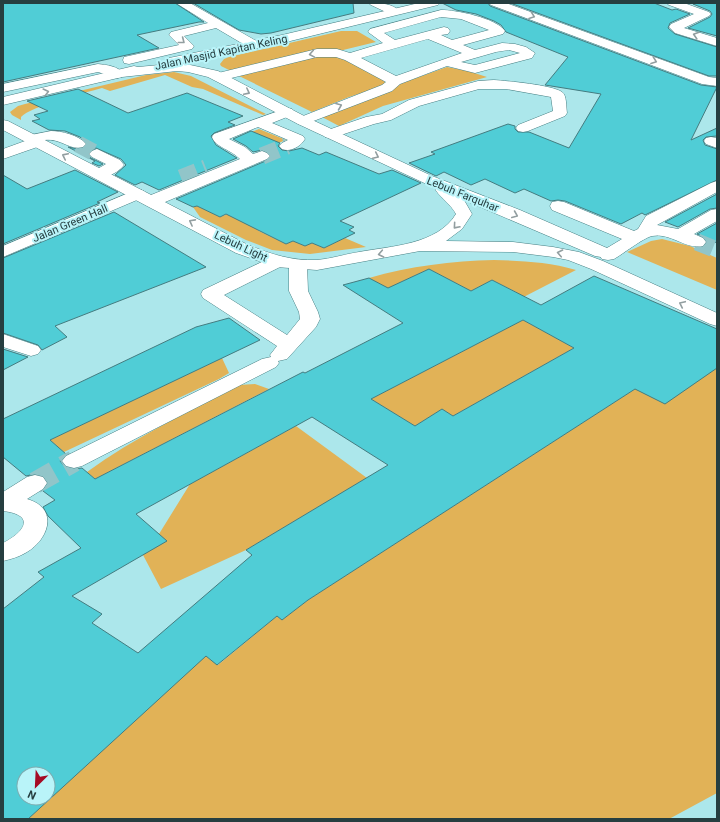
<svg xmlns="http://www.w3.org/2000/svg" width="720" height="822" font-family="Roboto,sans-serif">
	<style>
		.green { fill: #e1b257 }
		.building { fill: #50cdd6; stroke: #447c80; fill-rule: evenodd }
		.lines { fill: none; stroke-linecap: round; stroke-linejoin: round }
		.minor-tunnel-far1 { stroke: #91c5c9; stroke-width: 17; stroke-dasharray: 17 8; stroke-linecap: butt }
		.minor-tunnel { stroke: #91c5c9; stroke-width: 22; stroke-dasharray: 22 11; stroke-linecap: butt }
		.minor-casing { stroke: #488084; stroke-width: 1 }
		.major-casing { stroke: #488084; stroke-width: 1 }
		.minor { fill: #fff; fill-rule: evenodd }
		.major { fill: #fff; fill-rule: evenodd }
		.oneway { stroke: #929ea0 }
		.labels { text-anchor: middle; stroke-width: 4; stroke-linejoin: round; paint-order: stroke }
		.far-street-label { font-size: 11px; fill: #263e40; stroke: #b9f4f9 }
	</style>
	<rect width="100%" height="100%" fill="#ace7eb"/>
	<!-- green -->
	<path class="green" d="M341,31H357L376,42L339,51L231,71L221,66L220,64L224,59L229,57Z
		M338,54L384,80L385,83L380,87L349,97L312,112L237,75L301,58Z
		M447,67L468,71L487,77L383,106L339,126L322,117L399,84Z
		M174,72L191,76L266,114L263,115L203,89L192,87L165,75L110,91L102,88C85,93 31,106 21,117V120L12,115L10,112L18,106L25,104L146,75Z
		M259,129L286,140L261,150L235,138Z
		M197,206L220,217L233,212L259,231L286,244L293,241L305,246L312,243L324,248L345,238L366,247L310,254L272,250L246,240L200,217L193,207Z
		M662,239L690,246L717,258V290L627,252L651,241Z
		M494,260C522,261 549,262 576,270L512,303L516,292L492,280L471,291L429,269L401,282L429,313L369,278C410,266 452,261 494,260Z
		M523,320L574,348L453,416L442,409L415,426L371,399Z
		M222,358L229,373L219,379L64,452L50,440Z
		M717,368V793L669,819H28L205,655L218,665L277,616L282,620L308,600L635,389Z
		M255,384L269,389L95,479L87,472C134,438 187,412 239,385Z
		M296,426L367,478L246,550L161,589L143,555L159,534L190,484Z"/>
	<!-- building -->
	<path class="building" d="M3,3H175L204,22H199L137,35L159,48L3,82Z
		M193,3H353L354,13L271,33L261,34L239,30Z
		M442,3H488L490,6L701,85L717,87L691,140L717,128V136L706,137L703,140L705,145L717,149V180L645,215L642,213L621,224L565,201L558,200L551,201L524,189L515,193L485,179L471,185L444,172L436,176L409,163L435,154L431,152L508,124L515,126V129L518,132H529L569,148L601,94L545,85L568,57L506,32L501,25L494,21L476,14L456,10Z
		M510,3H654L672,10L676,9L690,14L670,23L668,28L675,34L717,47V76H709Z
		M698,3H717V36L688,28L710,17L712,14L710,11L693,4Z
		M78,89L128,113L187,93L243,116L228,122L235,125L214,133L211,136L216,145L237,158L159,190L142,182L135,185L115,175L126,165L121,159L96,148L91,150L88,154L91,158L103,164L99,166L92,163L95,161L68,147L78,149L84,148L88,144L80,137L65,131L49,130L32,121L40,119L34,115L48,111L27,101Z
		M251,131L280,143L278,146L282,150L289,151L302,148L319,155L326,152L379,174L392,170L421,183L340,221L354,227L349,230L355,233L324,248L312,243L305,246L293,241L286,244L226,214L220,217L197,206L193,207L176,199L268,160L272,156L268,152L262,150L253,152L246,146L233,139Z
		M75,170L118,192L97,202L100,203L3,244V175L27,189Z
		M717,194V208L710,209L678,227L665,222Z
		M114,212L206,267L55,326L67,337L42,350L38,345L3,333V258Z
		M717,223V243L697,234Z
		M429,269L471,291L492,280L541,305L594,276L717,329V368L665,404L635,389L308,600L282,620L277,616L217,665L206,656L28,819H3V609L44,577L38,572L81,548L48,516L43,507L55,500L43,491L48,484L44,476L35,474L26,476L3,457V419L196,327L229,318L260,340L50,440L66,454L60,461L65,467L74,469L82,468L95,479L303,372L305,373L403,323L343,285L369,278L388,288ZM523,320L574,348L453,416L442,409L415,426L371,399ZM312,417L388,465L246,550L252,555L138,653L92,623L102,614L72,596L167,541L136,514ZM24,774H48V798H24Z
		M3,349L28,357L3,370Z"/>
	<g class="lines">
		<!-- minor-tunnel-far1 -->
		<path class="minor-tunnel-far1" d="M78,144L97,154
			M262,156L287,146
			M181,178L206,168
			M697,242L717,250"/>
		<!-- minor-tunnel -->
		<path class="minor-tunnel" d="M35,483L74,461"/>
		<!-- minor casing -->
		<g class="minor-casing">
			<path id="minor" d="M176,3H190L258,42L260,45L258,48H250L216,28L184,36L194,46L192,49L129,64L124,63L123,60L124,57L179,45L169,35L171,32L208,23Z
				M369,3C380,3 393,3 400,12L398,14H390L371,5Z
				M489,3H506L709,77L717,78V86L702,84L491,5Z
				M667,3H684L709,12L711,14L709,16L684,28L717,38V46L675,33L669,27L671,24L694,14L669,5Z
				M441,10C456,10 496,18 505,31L503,34L463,45L475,50L502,43L515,44L526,47L535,53L532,58L475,73L447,66L400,84L392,91L303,125L298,124L296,121L298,118L382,85L386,82L345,60L336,57H317L219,81L214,80L212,77L214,74L317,49H337L350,53L383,43L368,32L370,29ZM441,17L461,19L489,30L452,40L441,35L448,34L450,31L448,28L444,27L395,40L384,33ZM428,39L462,53L396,76L361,58ZM509,50L520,53L475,65L461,62L496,52Z
				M98,64C107,65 118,66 124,74L122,77L117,78L98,72L3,92V84Z
				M494,80C508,81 552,85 562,92C567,95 566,108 567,113L565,116L528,131L523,132L518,131L516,128L518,125L553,111L551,97L506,89H479L419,106L391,120L374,124L335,137L330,138L325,137L323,134L325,131L366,117L382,114L409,100L478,81Z
				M287,108L292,109L294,112L292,115L272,123L303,136L305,139C300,147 291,152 282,149L279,146L282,143L288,140L258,127L229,139L245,147L253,154L262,151L267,153L270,156L267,159L158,205L152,206L146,205L144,201L146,197L240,159C232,150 215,147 212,137L214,134Z
				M51,131C61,131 79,135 86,144L83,147C70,151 61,138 45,140L43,145L3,159V149L25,141L24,139L26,136Z
				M711,137L717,138V148L706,144L704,141L706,138Z
				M97,149L120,160L124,165C118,173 104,180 94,177L92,174L94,171L106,164L92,157L89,154L92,151Z
				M717,181V192L657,225L678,229L711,210L717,209V221L694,234L703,238L706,242L703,246C686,250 670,232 652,236C643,238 623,254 614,259L608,260L602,259L599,255L602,251L622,239L552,210L550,206L552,202L558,201L564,202L634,231L638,229L646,216L711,183Z
				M138,189L144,191L146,194L144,197L3,257V246Z
				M276,257L282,258L285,262L282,266L224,295L287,335L300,319L299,312L289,291V265L292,261L298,260L304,261L307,265L308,291L318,312L320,319L316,327L287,359L278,361L279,363L276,367L82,466L74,468L66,466L62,461L66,456L262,359L271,357L270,355L277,346L203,298L201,294L203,290L270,258Z
				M3,334L38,346L41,350L38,354L31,356L3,347Z
				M35,475L43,477L47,483L43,489L27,499C59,508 49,539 27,552C19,557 11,559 3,561V543C25,532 36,515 3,511V492L27,477Z"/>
		</g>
		<!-- major casing -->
		<g class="major-casing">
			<path id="major" d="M419,3H440L438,5L282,43L181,63L218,71L308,118L432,176L520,210L607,248L610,252L607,256L601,257L595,256L464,200L472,214L462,229L446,241L513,242L553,247L579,252L603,261L717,313V326L710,324L591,269L568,260L553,257L513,252L420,251L317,270L276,267L236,253L3,130V120L8,121L248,245C271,254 291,261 317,260C331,259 345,254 359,252C391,246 437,245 456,214C451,204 436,194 435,188L298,124L208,77L188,72L177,71L122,77L3,105V97L134,66L138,67L170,64L168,61L169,58L174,57L282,35Z"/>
		</g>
		<!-- minor -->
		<use href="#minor" class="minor"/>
		<!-- major -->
		<use href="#major" class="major"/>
	</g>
	<!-- one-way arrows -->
	<defs><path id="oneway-chevron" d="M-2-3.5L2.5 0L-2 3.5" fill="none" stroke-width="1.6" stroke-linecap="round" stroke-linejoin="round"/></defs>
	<g class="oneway">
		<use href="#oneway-chevron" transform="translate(532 16) rotate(20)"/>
		<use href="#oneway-chevron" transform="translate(696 35) rotate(-163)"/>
		<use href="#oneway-chevron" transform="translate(182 41) rotate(38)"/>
		<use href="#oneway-chevron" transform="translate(312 54) rotate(170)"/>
		<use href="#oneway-chevron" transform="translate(654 61) rotate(20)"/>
		<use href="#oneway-chevron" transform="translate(46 92) rotate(-14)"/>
		<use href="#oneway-chevron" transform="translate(247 92) rotate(27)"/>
		<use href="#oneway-chevron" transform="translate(339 106) rotate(-22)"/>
		<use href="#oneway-chevron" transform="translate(65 156) rotate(-154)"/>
		<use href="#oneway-chevron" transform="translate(376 156) rotate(25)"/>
		<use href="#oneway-chevron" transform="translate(515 215) rotate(23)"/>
		<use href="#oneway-chevron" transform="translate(192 222) rotate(-152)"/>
		<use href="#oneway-chevron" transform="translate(456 226) rotate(131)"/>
		<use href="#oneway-chevron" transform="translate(560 253) rotate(-168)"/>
		<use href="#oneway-chevron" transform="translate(381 254) rotate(169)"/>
		<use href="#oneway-chevron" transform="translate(682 304) rotate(-155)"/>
	</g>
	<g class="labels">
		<!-- far-street labels -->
		<g class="far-street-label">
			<text transform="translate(221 52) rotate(-12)" y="4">Jalan Masjid Kapitan Keling</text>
			<text transform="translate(463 194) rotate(22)" y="4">Lebuh Farquhar</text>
			<text transform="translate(70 223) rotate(-23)" y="4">Jalan Green Hall</text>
			<text transform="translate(241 246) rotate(25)" y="4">Lebuh Light</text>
		</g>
	</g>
	<!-- border -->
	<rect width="720" height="822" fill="none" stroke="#263e40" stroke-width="8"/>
	<!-- north arrow -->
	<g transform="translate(36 786) rotate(204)"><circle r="19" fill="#b9f4f9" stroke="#7eabaf"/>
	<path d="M0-3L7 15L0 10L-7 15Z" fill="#a50b25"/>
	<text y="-6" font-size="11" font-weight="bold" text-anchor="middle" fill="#263e40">N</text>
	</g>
</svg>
